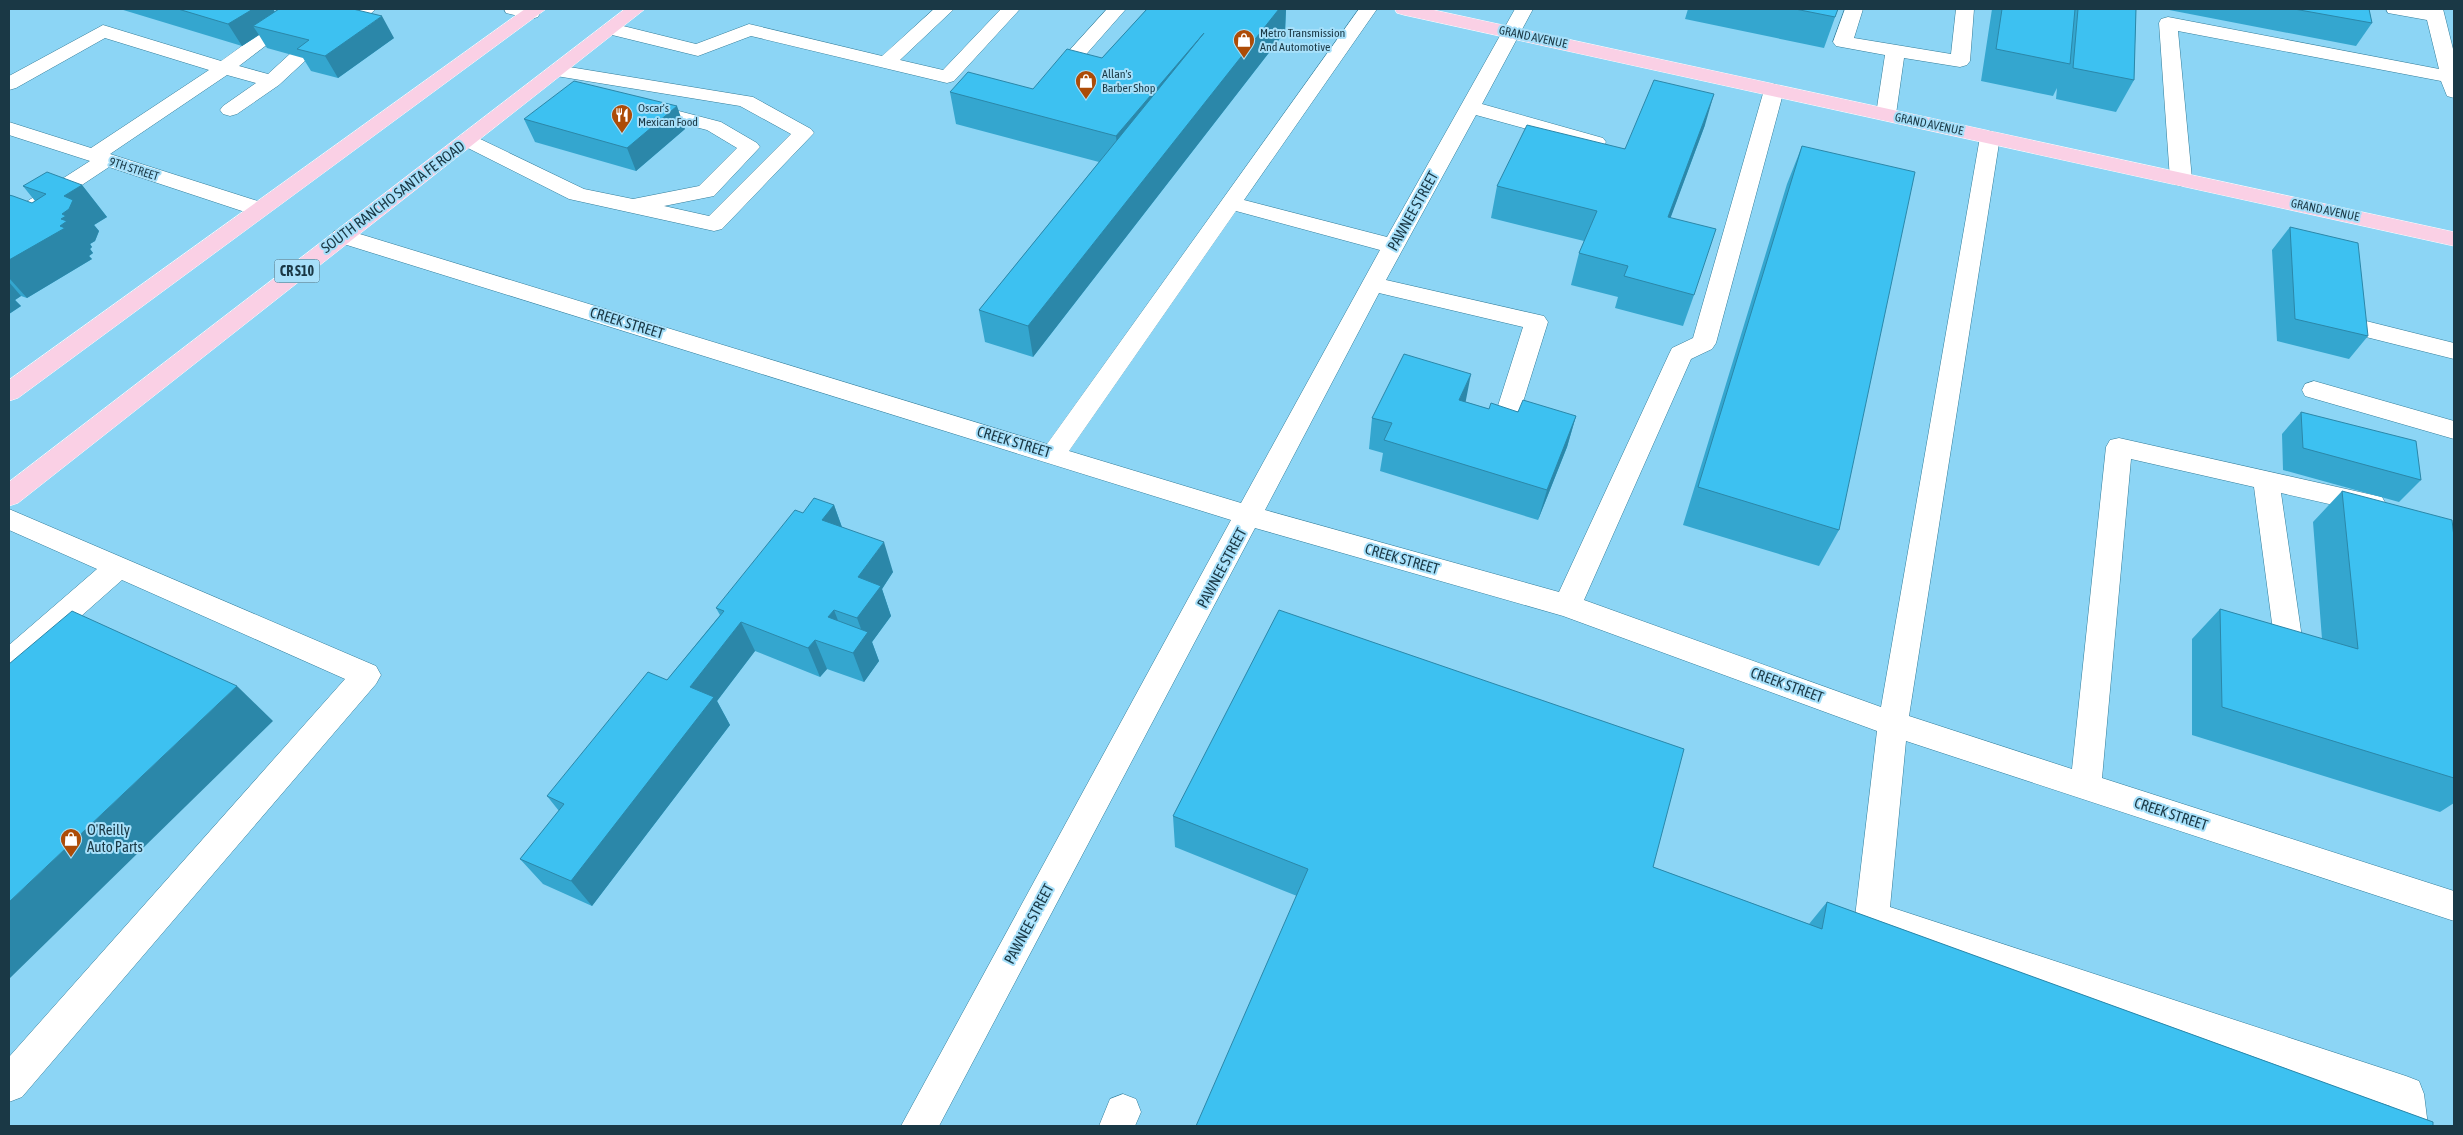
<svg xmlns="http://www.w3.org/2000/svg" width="2463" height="1135" font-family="'Asap Condensed',sans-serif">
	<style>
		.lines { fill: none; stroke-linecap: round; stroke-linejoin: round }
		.minor-casing { stroke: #337d9a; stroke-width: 1 }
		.major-casing { stroke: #fff; stroke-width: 1 }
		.minor { fill: #fff; fill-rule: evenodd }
		.major { fill: #fad0e5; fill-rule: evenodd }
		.wall { fill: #34a6cf }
		.shaded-wall { fill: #2b87a9 }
		.building { fill: #3dc1f1; stroke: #2b87a9 }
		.labels { text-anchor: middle; stroke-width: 4; stroke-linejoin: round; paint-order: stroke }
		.far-poi-label { font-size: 12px; fill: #1a3845; stroke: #a7e0fa; text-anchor: start }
		.far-street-label { font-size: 12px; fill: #1a3845; stroke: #a7e0fa }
		.shield { fill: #a7e0fa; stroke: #446a7b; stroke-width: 1 }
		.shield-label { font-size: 14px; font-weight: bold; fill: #1a3845 }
		.street-label { font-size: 15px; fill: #1a3845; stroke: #a7e0fa }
		.poi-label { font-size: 15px; fill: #1a3845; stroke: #a7e0fa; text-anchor: start }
	</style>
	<rect width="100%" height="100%" fill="#8cd5f5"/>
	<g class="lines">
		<!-- minor casing -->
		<g class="minor-casing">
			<path id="minor" d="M293,9H314L239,66L268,74L292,52H306L309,56L306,60L279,85L237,114L230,116L223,114L220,110L223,106L256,83L227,75L110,154L267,204L270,209L267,214L259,216L251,214L109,167L17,228L9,230V213L90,161L9,135V122L91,148L209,70L105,38L16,88L9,90V76L103,25L221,61Z
				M355,9H376L351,30H337L335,26Z
				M504,9H537L540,13L538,17L531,19L506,13Z
				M934,9H954L900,60L943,70L1001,9H1020L954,81L947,83L751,36L698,56L604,33L601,29L604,25L611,23L696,44L749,24L882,56Z
				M1107,9H1126L1060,84L1053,86L1046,84L1043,80L1046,76Z
				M1359,9H1377L1244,200L1387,237L1515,9H1533L1482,104L1603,138L1606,142L1603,146L1596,148L1476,115L1386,280L1544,316L1548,322L1518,418L1509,421L1500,418L1496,412L1523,327L1379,293L1265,510L1559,592L1669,354L1672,348L1693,338L1764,90L1767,86L1774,84L1781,86L1784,90L1716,343L1712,349L1691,359L1584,600L1881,707L1980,137L1983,133L1990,131L1997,133L2000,137L1909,716L2072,769L2106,447L2110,440L2119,438L2382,497L2386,504L2382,511L2373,514L2281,493L2302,638L2298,646L2288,650L2278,646L2274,638L2254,487L2131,459L2102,778L2454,891V921L1906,741L1890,907L2406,1076L2419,1081L2424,1094L2428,1126H2392L2390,1106L1860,928L1855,917L1877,731L1563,616L1255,528L939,1126H901L1231,520L334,241L331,236L334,231L342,229L350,231L1047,444ZM1236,211L1380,250L1241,503L1069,451Z
				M1845,9H1863L1854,38L1951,54L1956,9H1974L1970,61L1967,65L1960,67L1904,58L1896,114L1893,118L1886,120L1879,118L1876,114L1885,55L1836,46L1833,42Z
				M2386,9H2443L2454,53V98L2447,96L2441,81L2178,31L2192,179L2189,184L2181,186L2173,184L2170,179L2159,23L2161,19L2168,17L2439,69L2427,20L2388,13Z
				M557,65L753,97L811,129L814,133L722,229L714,231L569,199L460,144L457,140L460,136L467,134L474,136L584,189L633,199L699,186L737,148L707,130L637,112L634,108L637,104L644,102L721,122L757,143L760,147L714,196L664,206L709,216L791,134L740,106L550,75L547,71L550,67Z
				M2366,321L2454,343V359L2358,335L2354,329L2358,323Z
				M2314,381L2454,421V439L2305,396L2302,390L2305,384Z
				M9,509L376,666L381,675L376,684L22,1097L9,1102V1057L345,679L122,580L19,671L9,674V645L97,569L9,530Z
				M1123,1094L1136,1099L1141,1112L1135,1126H1099L1110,1099Z"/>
		</g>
		<!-- major casing -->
		<g class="major-casing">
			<path id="major" d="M525,9H546L18,398L9,401V380Z
				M625,9H645L18,503L9,506V482Z
				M1395,9H1429L2454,232V246L1404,15L1397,13Z"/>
		</g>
		<!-- minor -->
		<use href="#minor" class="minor"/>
		<!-- major -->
		<use href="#major" class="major"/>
	</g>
	<!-- wall -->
	<path class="wall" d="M120,9H273L275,12L394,38L338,78L311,71L303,58L267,48L259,35L242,46Z
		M1147,9H1286L1285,32L1033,357L985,342L979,310L1099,162L956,124L950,92L1033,89L1102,58Z
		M1688,9H1838L1824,48L1685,19Z
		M1992,9H2136L2134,80L2116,112L2056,99L2057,88L2053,96L1981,81Z
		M2164,9H2369L2372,23L2356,46Z
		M524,119L685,129L636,171L535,142Z
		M1705,125L1670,218L1694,295L1683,326L1615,308L1618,297L1571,285L1579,253L1584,241L1491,218L1497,186Z
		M1802,146L1839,530L1819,566L1683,525L1787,184Z
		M82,185L107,217L94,225L99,231L95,241L90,244L92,247L90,249L93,253L89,256L92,259L27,298L21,296L15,300L21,306L9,314V195L32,203L35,201L23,186Z
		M2290,227L2368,336L2349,359L2277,341L2272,250Z
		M1466,402L1489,409L1576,416L1567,447L1538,520L1380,471L1383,453L1369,449L1372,418Z
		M2301,412L2421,480L2399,502L2283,470L2282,434Z
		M2342,491L2454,537V803L2440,812L2192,735V639L2220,609L2322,639L2313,522Z
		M834,505L842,527L893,572L882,589L891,616L872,642L879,661L864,682L827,669L820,677L755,651L717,701L730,725L592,906L543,884L520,859L559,811L547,796L667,680L720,615L716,608L803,513Z
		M1173,816L1653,867L1809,924L1827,902L2433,1122L1297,896L1175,847Z"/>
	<!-- shaded-wall -->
	<path class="shaded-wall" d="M253,9H273L281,22L253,26L259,35L242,46L228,24Z
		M1279,9H1286L1285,32L1033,357L1028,326Z
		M382,16L394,38L338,78L325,56Z
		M1204,33L1119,168L1116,136Z
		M1714,94L1705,125L1659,249L1668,217Z
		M677,106L685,129L636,171L627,148Z
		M82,185L107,217L94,225L99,231L95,241L90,244L92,247L90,249L93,253L89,256L92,259L27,298L9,278V260L60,226L64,196Z
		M9,282L21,296L15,300L21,306L9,314Z
		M1471,374L1465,405L1459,400Z
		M1576,416L1567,447L1538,520L1547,490Z
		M834,505L845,536L822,520Z
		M884,542L893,572L882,589L891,616L872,642L879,661L864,682L853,653L864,637L857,618L858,577Z
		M834,610L845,639L828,617Z
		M741,622L755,651L717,701L730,725L592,906L571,881L690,687Z
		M815,640L827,669L820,677L808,648Z
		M237,686L273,721L9,979V902Z"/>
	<!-- building -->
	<path class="building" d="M178,9H253L228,24Z
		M279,9H353L382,16L325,56L297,49L309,40L253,26Z
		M1147,9H1279L1028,326L979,310L1204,33L1116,136L950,92L968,72L1033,89L1067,49L1102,58Z
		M1795,9H1838L1835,17Z
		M2002,9H2075L2070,64L1996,49Z
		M2078,9H2136L2134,80L2073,68Z
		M2294,9H2369L2372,23Z
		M1654,80L1714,94L1668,217L1716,229L1694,295L1624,276L1628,266L1579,253L1597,211L1497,186L1527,125L1625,149Z
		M574,81L677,106L627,148L524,119Z
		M1802,146L1915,172L1839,530L1698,487Z
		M47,172L82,185L64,196L73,200L69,209L62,214L66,216L61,219L67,221L60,226L65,228L9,260V195L13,196L32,203L46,194L23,186Z
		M2290,227L2358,243L2368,336L2295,319Z
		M1404,354L1471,374L1459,400L1489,409L1491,403L1518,412L1523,400L1576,416L1547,490L1384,440L1392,423L1372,418Z
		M2301,412L2416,441L2421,480L2303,448Z
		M2342,491L2452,520L2454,537V778L2222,707L2220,609L2358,649Z
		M814,498L834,505L822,520L884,542L858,577L881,586L857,618L834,610L828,617L868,632L853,653L815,640L808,648L741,622L690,687L714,697L571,881L520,859L564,804L547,796L648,672L667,680L724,611L716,608L795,510L803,513Z
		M1279,610L1684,749L1653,867L1822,929L1827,902L2433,1122V1126H1196L1308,869L1173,816Z
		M72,611L237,686L9,902V664Z"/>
	<!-- icons -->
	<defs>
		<g id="shop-pin" transform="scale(1.125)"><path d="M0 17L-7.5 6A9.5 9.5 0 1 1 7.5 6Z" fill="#ad4c07" stroke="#a7e0fa"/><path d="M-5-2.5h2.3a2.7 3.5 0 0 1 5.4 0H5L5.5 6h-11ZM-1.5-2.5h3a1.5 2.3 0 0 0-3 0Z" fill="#fff"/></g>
		<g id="restaurant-pin" transform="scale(1.125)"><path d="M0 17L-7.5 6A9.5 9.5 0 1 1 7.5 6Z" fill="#ad4c07" stroke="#a7e0fa"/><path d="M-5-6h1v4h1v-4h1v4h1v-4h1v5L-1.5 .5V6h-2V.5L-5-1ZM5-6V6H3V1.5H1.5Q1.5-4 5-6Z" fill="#fff"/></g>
	</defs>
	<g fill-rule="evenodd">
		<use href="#shop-pin" x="1244" y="40"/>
		<use href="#shop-pin" x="1086" y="81"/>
		<use href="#restaurant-pin" x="622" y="115"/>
		<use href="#shop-pin" x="71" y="839"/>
	</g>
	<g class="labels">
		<!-- far-poi labels -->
		<g class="far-poi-label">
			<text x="1260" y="37">Metro Transmission<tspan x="1260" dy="14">And Automotive</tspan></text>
			<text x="1102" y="78">Allan's<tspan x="1102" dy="14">Barber Shop</tspan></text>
			<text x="638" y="112">Oscar's<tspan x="638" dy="14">Mexican Food</tspan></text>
		</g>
		<!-- far-street labels -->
		<g class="far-street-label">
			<text transform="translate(1533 37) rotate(12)" y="4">GRAND AVENUE</text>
			<text transform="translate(1929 124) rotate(12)" y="4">GRAND AVENUE</text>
			<text transform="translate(134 169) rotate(18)" y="4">9TH STREET</text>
			<text transform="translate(2325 210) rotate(12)" y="4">GRAND AVENUE</text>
		</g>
		<!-- shield labels -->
		<rect class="shield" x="274.5" y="259.5" width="45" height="23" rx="4"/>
		<g class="shield-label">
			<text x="297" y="276">CR S10</text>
		</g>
		<!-- street labels -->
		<g class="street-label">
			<text transform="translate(393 197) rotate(-37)" y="5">SOUTH RANCHO SANTA FE ROAD</text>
			<text transform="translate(1413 211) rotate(-61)" y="5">PAWNEE STREET</text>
			<text transform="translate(627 323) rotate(17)" y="5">CREEK STREET</text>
			<text transform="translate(1014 442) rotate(17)" y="5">CREEK STREET</text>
			<text transform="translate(1402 559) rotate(16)" y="5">CREEK STREET</text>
			<text transform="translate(1222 568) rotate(-62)" y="5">PAWNEE STREET</text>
			<text transform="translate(1787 685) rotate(20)" y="5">CREEK STREET</text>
			<text transform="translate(2171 814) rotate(18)" y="5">CREEK STREET</text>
			<text transform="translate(1029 924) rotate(-62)" y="5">PAWNEE STREET</text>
		</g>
		<!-- poi labels -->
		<g class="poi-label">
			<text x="87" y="835">O'Reilly<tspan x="87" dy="17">Auto Parts</tspan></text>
		</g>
	</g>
	<!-- border -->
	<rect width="2463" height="1135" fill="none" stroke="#1a3845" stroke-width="20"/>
</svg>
